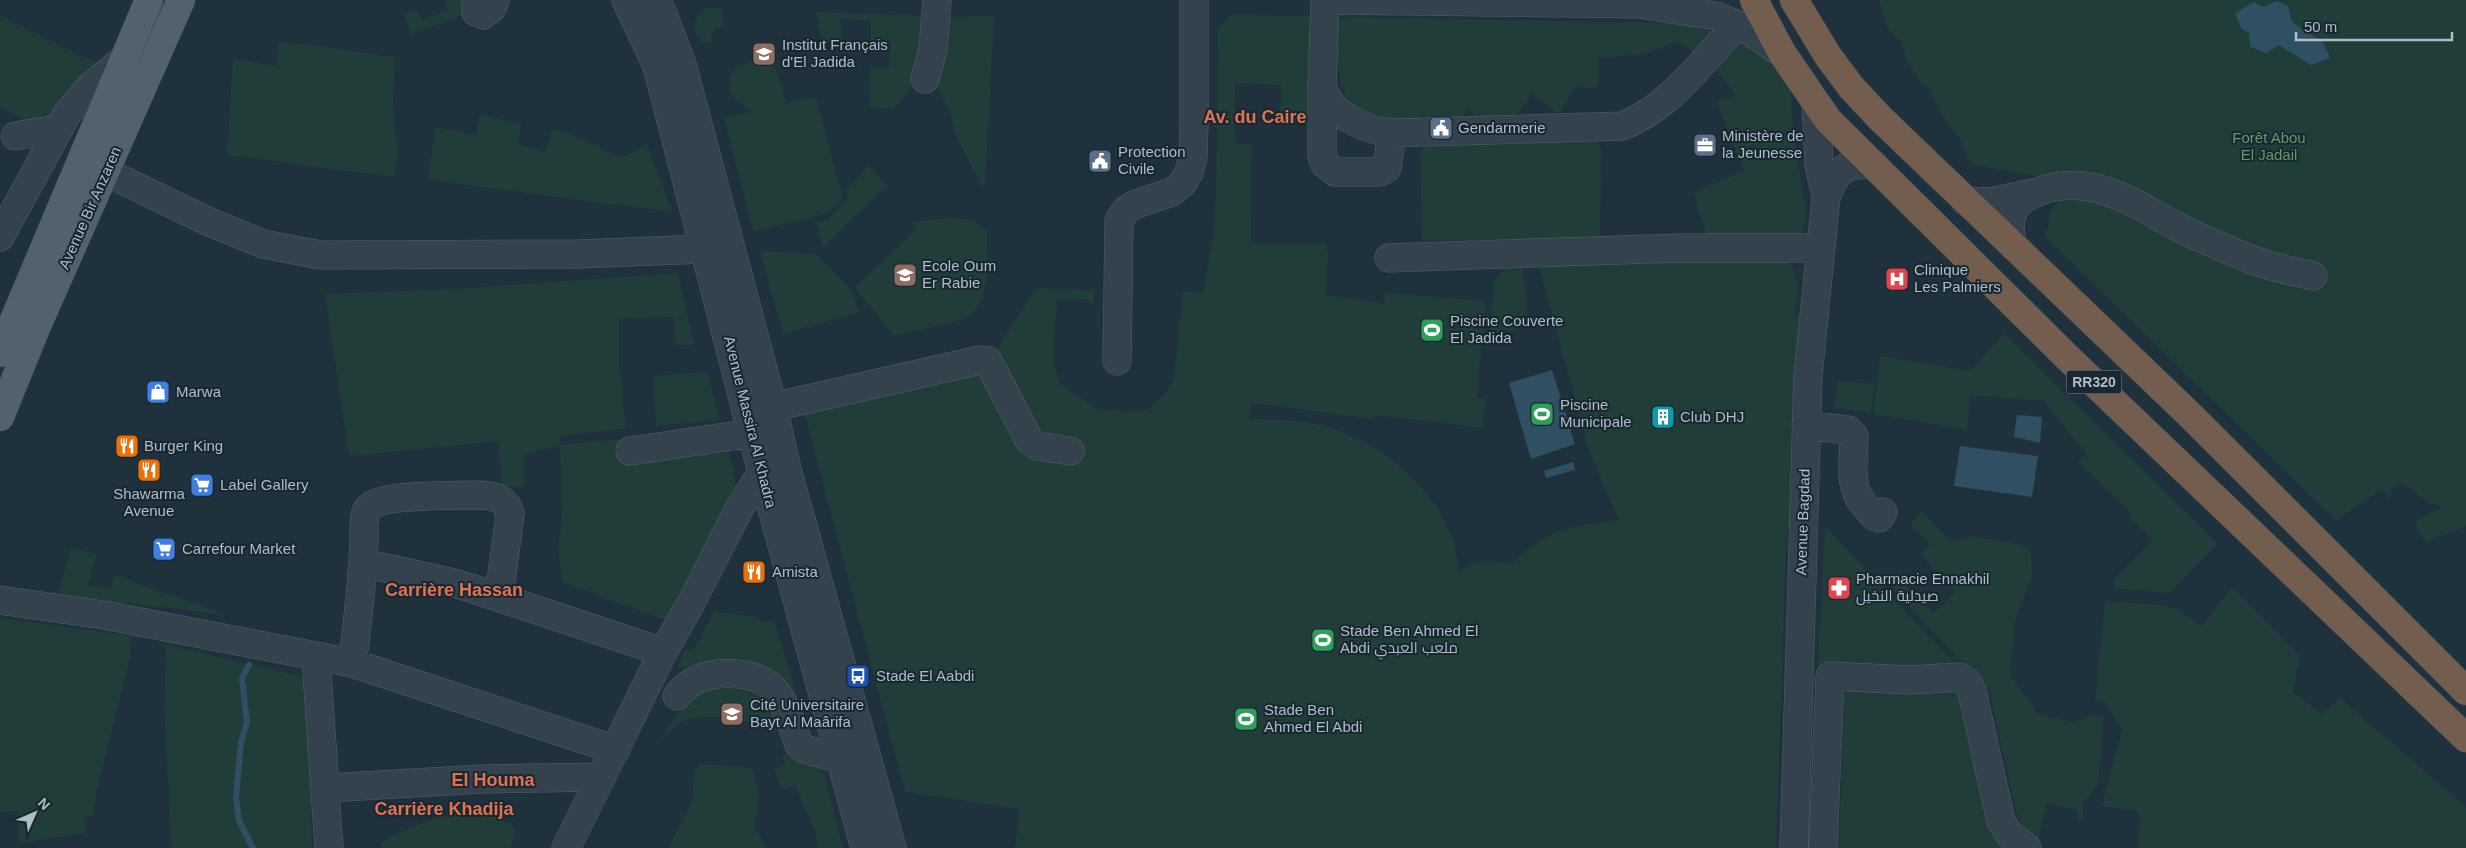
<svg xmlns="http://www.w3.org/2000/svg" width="2466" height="848" font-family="Helvetica,Cairo,sans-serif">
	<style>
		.green { fill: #213d3a }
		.water { fill: #2f5063 }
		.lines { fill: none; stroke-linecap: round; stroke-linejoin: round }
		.stream { stroke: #2f5063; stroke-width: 6 }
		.minor-casing { stroke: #516069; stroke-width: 29 }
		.major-casing { stroke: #3f4e58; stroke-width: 29 }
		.highway-casing { stroke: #3e4d56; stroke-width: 29 }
		.minor { stroke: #33424c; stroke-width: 28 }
		.major { stroke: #51626c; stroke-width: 28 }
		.highway { stroke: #735d4f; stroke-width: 28 }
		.labels { text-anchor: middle; stroke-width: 4; stroke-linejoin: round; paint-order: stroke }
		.shield { fill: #182730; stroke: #81909a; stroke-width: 1 }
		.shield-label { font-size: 14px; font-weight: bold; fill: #aebdc8 }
		.poi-label { font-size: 15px; fill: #aebdc8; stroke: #182730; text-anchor: start }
		.park-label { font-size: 15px; fill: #629b64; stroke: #182730 }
		.street-label { font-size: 15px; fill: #aebdc8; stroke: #182730 }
		.quarter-label { font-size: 18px; font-weight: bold; fill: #df7252; stroke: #182730 }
	</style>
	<rect width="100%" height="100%" fill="#1f313c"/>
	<!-- green -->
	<path class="green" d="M443,0H460L459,7L463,15L411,34L404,14L417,10L423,20L448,10Z
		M1879,0H2466V526L2426,543L2414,523L2442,507L2430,503L2401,482L2391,489L2389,499L2382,489L2336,520L2045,237L2053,206L2067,197L2061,170L2046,178L1973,165L1967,157L1961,140L1942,115L1929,89L1921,82L1908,63L1901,43L1890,31L1885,22Z
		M706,8H721L724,15L723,26L715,28L711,35L713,42H702C690,29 693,17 706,8Z
		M816,12L930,16C923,50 921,87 892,109L869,107L870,67H890L891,40L871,41V21L841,18L842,42H822Z
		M0,15L100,65L50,121L28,122L0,106Z
		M1231,15L1319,16L1317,121H1280L1281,85L1235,83L1236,144H1252L1251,243H1326L1328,257L1326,295L1384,304L1385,293L1485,301L1477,398L1485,399L1483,428L1375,415L1374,419L1252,403L1250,419C1273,420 1297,419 1319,425C1377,439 1430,482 1452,537C1456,548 1457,560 1459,571C1476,558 1491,560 1511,564C1549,528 1570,526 1619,520L1590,453L1535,252L1787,260C1802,275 1796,295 1795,314L1810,313L1796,529L1787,528L1776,848H1015L1020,809L905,792L800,396L998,347L1036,288L1094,290L1093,306L1086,299H1057L1053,362L1060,383L1098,409L1139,412L1151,407L1166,393L1174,378L1183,291L1203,293L1214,232L1216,195L1218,29Z
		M994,16L985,185H981L956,136L950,112L941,95L936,79L942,17Z
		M1340,17L1680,23C1720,34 1773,47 1790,91C1793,97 1791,107 1792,114C1793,130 1796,147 1798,163C1801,186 1810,213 1801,235L1707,239L1694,192L1744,171L1717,102L1735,96C1723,70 1701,57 1678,42L1643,54L1599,58V78L1596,88L1575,87L1559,114L1532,94L1509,126L1492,128L1468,110L1454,130H1443L1422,113L1409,131C1393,124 1375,118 1360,110C1329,92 1339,45 1340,17Z
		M279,41L395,57L393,101L397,151L395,177L227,155L233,59L276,66Z
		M758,60L774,63L786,103L816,97L843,199L826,214L753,231L724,118L752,111C738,103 727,97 730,79C731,74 734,68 738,66C744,63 752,62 758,60Z
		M480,114L521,125L519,145L546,152L552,129L574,135L623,158L647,144L672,212L427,180L436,127L476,135Z
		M1594,140L1598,142L1601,149L1600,239L1422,241L1420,153L1424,147Z
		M869,166L889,187L881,191L823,248L816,222L827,221L848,199L846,190Z
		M950,218L973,220L987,231C987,254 992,306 966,317C948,326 915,330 894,335L855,288L917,228L911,222Z
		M760,251L816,254L852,291L859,312L783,334Z
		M1521,253L1528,321L1512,332L1490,330L1494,281Z
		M678,273L694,345H676L674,317L619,318V364L626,428L560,436V445L620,439L623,461L728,446L736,485L665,620L562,582L558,547L562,520L560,446L524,454V487L501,486L499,441L349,456L325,294L456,289Z
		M2004,333L2217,544L2169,593L2114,588V579L2153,540L2128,516L2131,513L2078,462L2086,453L2044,401L1970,395L1967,430L1874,414L1880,356L1971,371Z
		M707,372L720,420L656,426L653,376Z
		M1837,381L1874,384L1871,412L1835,408Z
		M1921,511L1951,542L1969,536L2019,544L2031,550L2032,577L2015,620L2010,673L2021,692L2033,705L2036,714L2075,722L2088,715L2104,717L2098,785L2083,803V820H2078V810L2046,804L2038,842L2023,827L2017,815L1989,690L1891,588L1899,579L1934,614L1955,592L1921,555L1930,544L1910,525Z
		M1825,527L1965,674L1832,670L1818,665Z
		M71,548L97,554L88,585L110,589L115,575L228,615L58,595Z
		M2232,588L2300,656L2293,692L2322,714L2340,698L2466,807V848H2139L2140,816L2135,810L2102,806L2122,730L2105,702L2095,699L2105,601L2159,605L2176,608L2201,626Z
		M714,612L759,617L760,623L774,620L798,700L782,681L678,667L685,651L694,649Z
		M0,618L131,636L130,658L97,789L93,815L84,816L85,833L20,843L17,811L0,812Z
		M166,645L300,676L307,682L309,689L312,848H172L164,710Z
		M1957,686L2017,848H1838L1842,775L1844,695L1850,689Z
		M726,688C761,693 768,697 780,730L770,734L765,726C739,719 709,712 683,721C675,724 666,736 660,742C670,724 683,702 703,692C710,689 719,689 726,688Z
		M788,754L821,762L843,848H817V837L795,785L782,789L774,769L785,766L782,756Z
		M701,764L753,768L758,796L755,827L766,848H668L692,803L694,771Z
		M471,811L490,814L514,826L515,838L509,848H381V843L385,840L428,820Z"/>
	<!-- water -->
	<path class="water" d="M2277,1L2288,6L2292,22L2323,42L2330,58L2311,65L2279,45L2266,53L2250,47L2249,33L2241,28L2235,13L2254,2L2263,7Z
		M1552,370L1575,444L1531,459L1509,383Z
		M2017,415L2042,417L2040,443L2014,437Z
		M1960,446L2038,456L2032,497L1954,486Z
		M1573,462L1575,470L1546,478L1544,471Z"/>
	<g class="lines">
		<!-- stream -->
		<path class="stream" d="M249,665L242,678L247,722L241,743L236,797L239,821L253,848"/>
		<!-- minor casing -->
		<g class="minor-casing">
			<path id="minor" d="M480,0L475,5L476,12L483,15L492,8L495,0
				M626,0L657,66L762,472L865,848
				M656,0L664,16L682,64L773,407L787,469L892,848
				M1325,0L1322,87C1331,115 1364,130 1392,133L1622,126C1670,108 1703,60 1737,25
				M1328,0L1640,4L1716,16L1745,28L1782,53
				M925,79L933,49L937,0
				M1322,87V157L1324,163L1335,172H1380L1387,168L1392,133
				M1816,104L1819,165L1826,197
				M15,136L58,129
				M106,172L205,220L263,244L320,255L578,254L704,249
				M1965,201L1991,202L2033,193
				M0,237L67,114L91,86L123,60
				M2013,246C2008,224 2008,206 2031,195C2086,168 2133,203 2180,228C2203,240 2227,249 2250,259C2270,267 2292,271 2313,276
				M1389,258L1679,248H1820
				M1117,361L1119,221L1126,210L1136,204L1172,192L1182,184L1189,172L1193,158L1194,123V0
				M773,407L980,360L988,361L1029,440L1037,446L1070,451
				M1806,425L1848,430L1854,436C1854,462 1847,488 1867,508C1871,513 1873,517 1879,518L1883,512
				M630,451L752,433
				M363,563L458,584L663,652
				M0,600L104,615L352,663L616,750
				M316,657L329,848
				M352,663C358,623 362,583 364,542C365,531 361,513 371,506C386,494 455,496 476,495C492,495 506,497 510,514L499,597
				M677,696C681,691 686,686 691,683C711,669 757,670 774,690C787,705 792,726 799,745L804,749L841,759
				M326,788L482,779L600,777
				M566,848L663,652L690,605L740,507L762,472
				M1794,848L1808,376L1826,197C1837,170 1844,162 1874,165
				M1823,848L1830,676L1909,680L1960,677L1967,682L1972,691L2001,821L2009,834L2027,848"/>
		</g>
		<!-- major casing -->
		<g class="major-casing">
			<path id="major" d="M0,353L149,0
				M0,417L36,328L181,0"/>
		</g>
		<!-- highway casing -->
		<g class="highway-casing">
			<path id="highway" d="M1754,0L1782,53L1828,120L2067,357L2466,738
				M1794,0L1828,56L1851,87L1880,118L2192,417L2466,691"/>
		</g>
		<!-- minor -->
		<use href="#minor" class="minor"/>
		<!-- major -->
		<use href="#major" class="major"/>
		<!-- highway -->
		<use href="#highway" class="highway"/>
	</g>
	<!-- icons -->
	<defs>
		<g id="school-square" transform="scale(1.25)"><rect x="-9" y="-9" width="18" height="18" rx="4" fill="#8d6e63" stroke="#182730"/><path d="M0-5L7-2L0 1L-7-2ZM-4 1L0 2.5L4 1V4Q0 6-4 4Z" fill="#fff"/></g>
		<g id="civic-square" transform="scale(1.25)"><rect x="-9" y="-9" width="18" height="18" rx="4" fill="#5c6f8a" stroke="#182730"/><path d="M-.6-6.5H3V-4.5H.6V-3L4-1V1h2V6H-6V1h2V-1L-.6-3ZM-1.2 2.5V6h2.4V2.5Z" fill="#fff"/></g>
		<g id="office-square" transform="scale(1.25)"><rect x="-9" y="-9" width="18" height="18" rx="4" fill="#5c6f8a" stroke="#182730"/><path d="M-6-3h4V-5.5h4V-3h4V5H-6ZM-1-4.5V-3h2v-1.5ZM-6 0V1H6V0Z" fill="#fff"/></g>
		<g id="hospital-square" transform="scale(1.25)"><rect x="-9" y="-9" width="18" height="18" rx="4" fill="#e0444e" stroke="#182730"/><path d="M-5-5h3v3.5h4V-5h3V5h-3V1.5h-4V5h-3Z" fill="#fff"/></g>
		<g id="stadium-square" transform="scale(1.25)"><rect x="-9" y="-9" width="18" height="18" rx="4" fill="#2e9e5b" stroke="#182730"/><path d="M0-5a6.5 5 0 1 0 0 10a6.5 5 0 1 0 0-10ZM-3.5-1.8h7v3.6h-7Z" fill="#fff"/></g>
		<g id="shop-square" transform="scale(1.25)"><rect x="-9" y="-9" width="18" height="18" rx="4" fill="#3f7fe0" stroke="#182730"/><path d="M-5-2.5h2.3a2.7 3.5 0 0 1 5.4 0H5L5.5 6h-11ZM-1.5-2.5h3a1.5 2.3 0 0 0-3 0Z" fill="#fff"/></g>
		<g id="building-square" transform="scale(1.25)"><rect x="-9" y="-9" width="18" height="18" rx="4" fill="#0f9aa8" stroke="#182730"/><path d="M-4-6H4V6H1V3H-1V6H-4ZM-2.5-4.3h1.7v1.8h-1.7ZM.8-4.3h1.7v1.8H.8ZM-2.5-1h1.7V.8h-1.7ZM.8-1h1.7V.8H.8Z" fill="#fff"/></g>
		<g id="restaurant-square" transform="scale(1.25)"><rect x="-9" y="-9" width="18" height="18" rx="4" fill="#e8710a" stroke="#182730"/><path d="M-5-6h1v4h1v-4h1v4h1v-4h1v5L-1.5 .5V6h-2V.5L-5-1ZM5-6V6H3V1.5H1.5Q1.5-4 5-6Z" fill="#fff"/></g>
		<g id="supermarket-square" transform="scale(1.25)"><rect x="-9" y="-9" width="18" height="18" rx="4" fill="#3f7fe0" stroke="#182730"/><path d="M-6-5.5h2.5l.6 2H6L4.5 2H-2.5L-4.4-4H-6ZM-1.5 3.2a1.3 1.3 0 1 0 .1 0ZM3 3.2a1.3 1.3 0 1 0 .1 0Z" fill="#fff"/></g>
		<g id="pharmacy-square" transform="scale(1.25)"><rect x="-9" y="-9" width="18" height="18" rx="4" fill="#e0444e" stroke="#182730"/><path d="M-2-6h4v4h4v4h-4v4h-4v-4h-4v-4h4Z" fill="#fff"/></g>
		<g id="bus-square" transform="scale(1.25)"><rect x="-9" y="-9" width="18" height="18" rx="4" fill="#1a4fb4" stroke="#182730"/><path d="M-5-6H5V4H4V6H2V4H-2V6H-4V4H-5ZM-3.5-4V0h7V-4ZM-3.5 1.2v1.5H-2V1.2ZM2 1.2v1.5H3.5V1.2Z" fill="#fff"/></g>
	</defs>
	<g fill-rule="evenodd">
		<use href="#school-square" x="764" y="54"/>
		<use href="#civic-square" x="1441" y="128"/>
		<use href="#office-square" x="1705" y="145"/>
		<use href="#civic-square" x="1100" y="161"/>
		<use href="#school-square" x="905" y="275"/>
		<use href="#hospital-square" x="1897" y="279"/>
		<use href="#stadium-square" x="1432" y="330"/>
		<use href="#shop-square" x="158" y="392"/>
		<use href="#stadium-square" x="1542" y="414"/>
		<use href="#building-square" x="1663" y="417"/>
		<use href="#restaurant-square" x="127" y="446"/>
		<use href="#restaurant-square" x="149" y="470"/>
		<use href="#supermarket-square" x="202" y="485"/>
		<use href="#supermarket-square" x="164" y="549"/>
		<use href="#restaurant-square" x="754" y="572"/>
		<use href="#pharmacy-square" x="1839" y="588"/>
		<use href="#stadium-square" x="1323" y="640"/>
		<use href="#bus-square" x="858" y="676"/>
		<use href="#school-square" x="732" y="714"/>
		<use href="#stadium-square" x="1246" y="719"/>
	</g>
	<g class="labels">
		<!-- shield labels -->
		<rect class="shield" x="2066.5" y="370.5" width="55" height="23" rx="4"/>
		<g class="shield-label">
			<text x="2094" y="387">RR320</text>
		</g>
		<!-- poi labels -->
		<g class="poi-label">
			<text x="782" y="50">Institut Français<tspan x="782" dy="17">d'El Jadida</tspan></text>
			<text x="1458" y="133">Gendarmerie</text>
			<text x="1722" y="141">Ministère de<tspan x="1722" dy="17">la Jeunesse</tspan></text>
			<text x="1118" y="157">Protection<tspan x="1118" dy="17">Civile</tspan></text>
			<text x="922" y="271">Ecole Oum<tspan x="922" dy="17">Er Rabie</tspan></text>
			<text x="1914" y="275">Clinique<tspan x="1914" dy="17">Les Palmiers</tspan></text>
			<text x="1450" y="326">Piscine Couverte<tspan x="1450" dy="17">El Jadida</tspan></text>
			<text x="176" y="397">Marwa</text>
			<text x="1560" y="410">Piscine<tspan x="1560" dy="17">Municipale</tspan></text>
			<text x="1680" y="422">Club DHJ</text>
			<text x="144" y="451">Burger King</text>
			<text x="220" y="490">Label Gallery</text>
			<text x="149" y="499" text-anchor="middle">Shawarma<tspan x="149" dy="17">Avenue</tspan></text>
			<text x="182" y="554">Carrefour Market</text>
			<text x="772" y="577">Amista</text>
			<text x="1856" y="584">Pharmacie Ennakhil<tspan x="1856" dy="17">صيدلية النخيل</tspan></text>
			<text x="1340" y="636">Stade Ben Ahmed El<tspan x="1340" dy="17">Abdi ملعب العبدي</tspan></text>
			<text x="876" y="681">Stade El Aabdi</text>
			<text x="750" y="710">Cité Universitaire<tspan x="750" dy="17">Bayt Al Maârifa</tspan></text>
			<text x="1264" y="715">Stade Ben<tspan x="1264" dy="17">Ahmed El Abdi</tspan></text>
		</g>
		<!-- park labels -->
		<g class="park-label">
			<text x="2269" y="143">Forêt Abou<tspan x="2269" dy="17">El Jadail</tspan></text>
		</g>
		<!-- street labels -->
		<g class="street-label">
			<text transform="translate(90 208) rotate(-66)" y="5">Avenue Bir Anzaren</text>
			<text transform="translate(750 422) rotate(76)" y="5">Avenue Massira Al Khadra</text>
			<text transform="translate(1803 522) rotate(-88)" y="5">Avenue Bagdad</text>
		</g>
		<!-- quarter labels -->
		<g class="quarter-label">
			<text x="1255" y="123">Av. du Caire</text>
			<text x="454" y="596">Carrière Hassan</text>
			<text x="493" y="786">El Houma</text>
			<text x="444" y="815">Carrière Khadija</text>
		</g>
	</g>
	<!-- north arrow -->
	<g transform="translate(35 813) rotate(45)" stroke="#182730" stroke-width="4" paint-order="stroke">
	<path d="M0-4L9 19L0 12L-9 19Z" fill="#aebdc8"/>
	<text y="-8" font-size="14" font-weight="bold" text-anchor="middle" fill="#aebdc8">N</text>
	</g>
	<!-- scale -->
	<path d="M2296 32v8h156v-8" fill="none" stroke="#aebdc8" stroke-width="2.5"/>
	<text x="2304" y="32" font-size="15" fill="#aebdc8" stroke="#182730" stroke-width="4" paint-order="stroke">50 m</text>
</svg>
